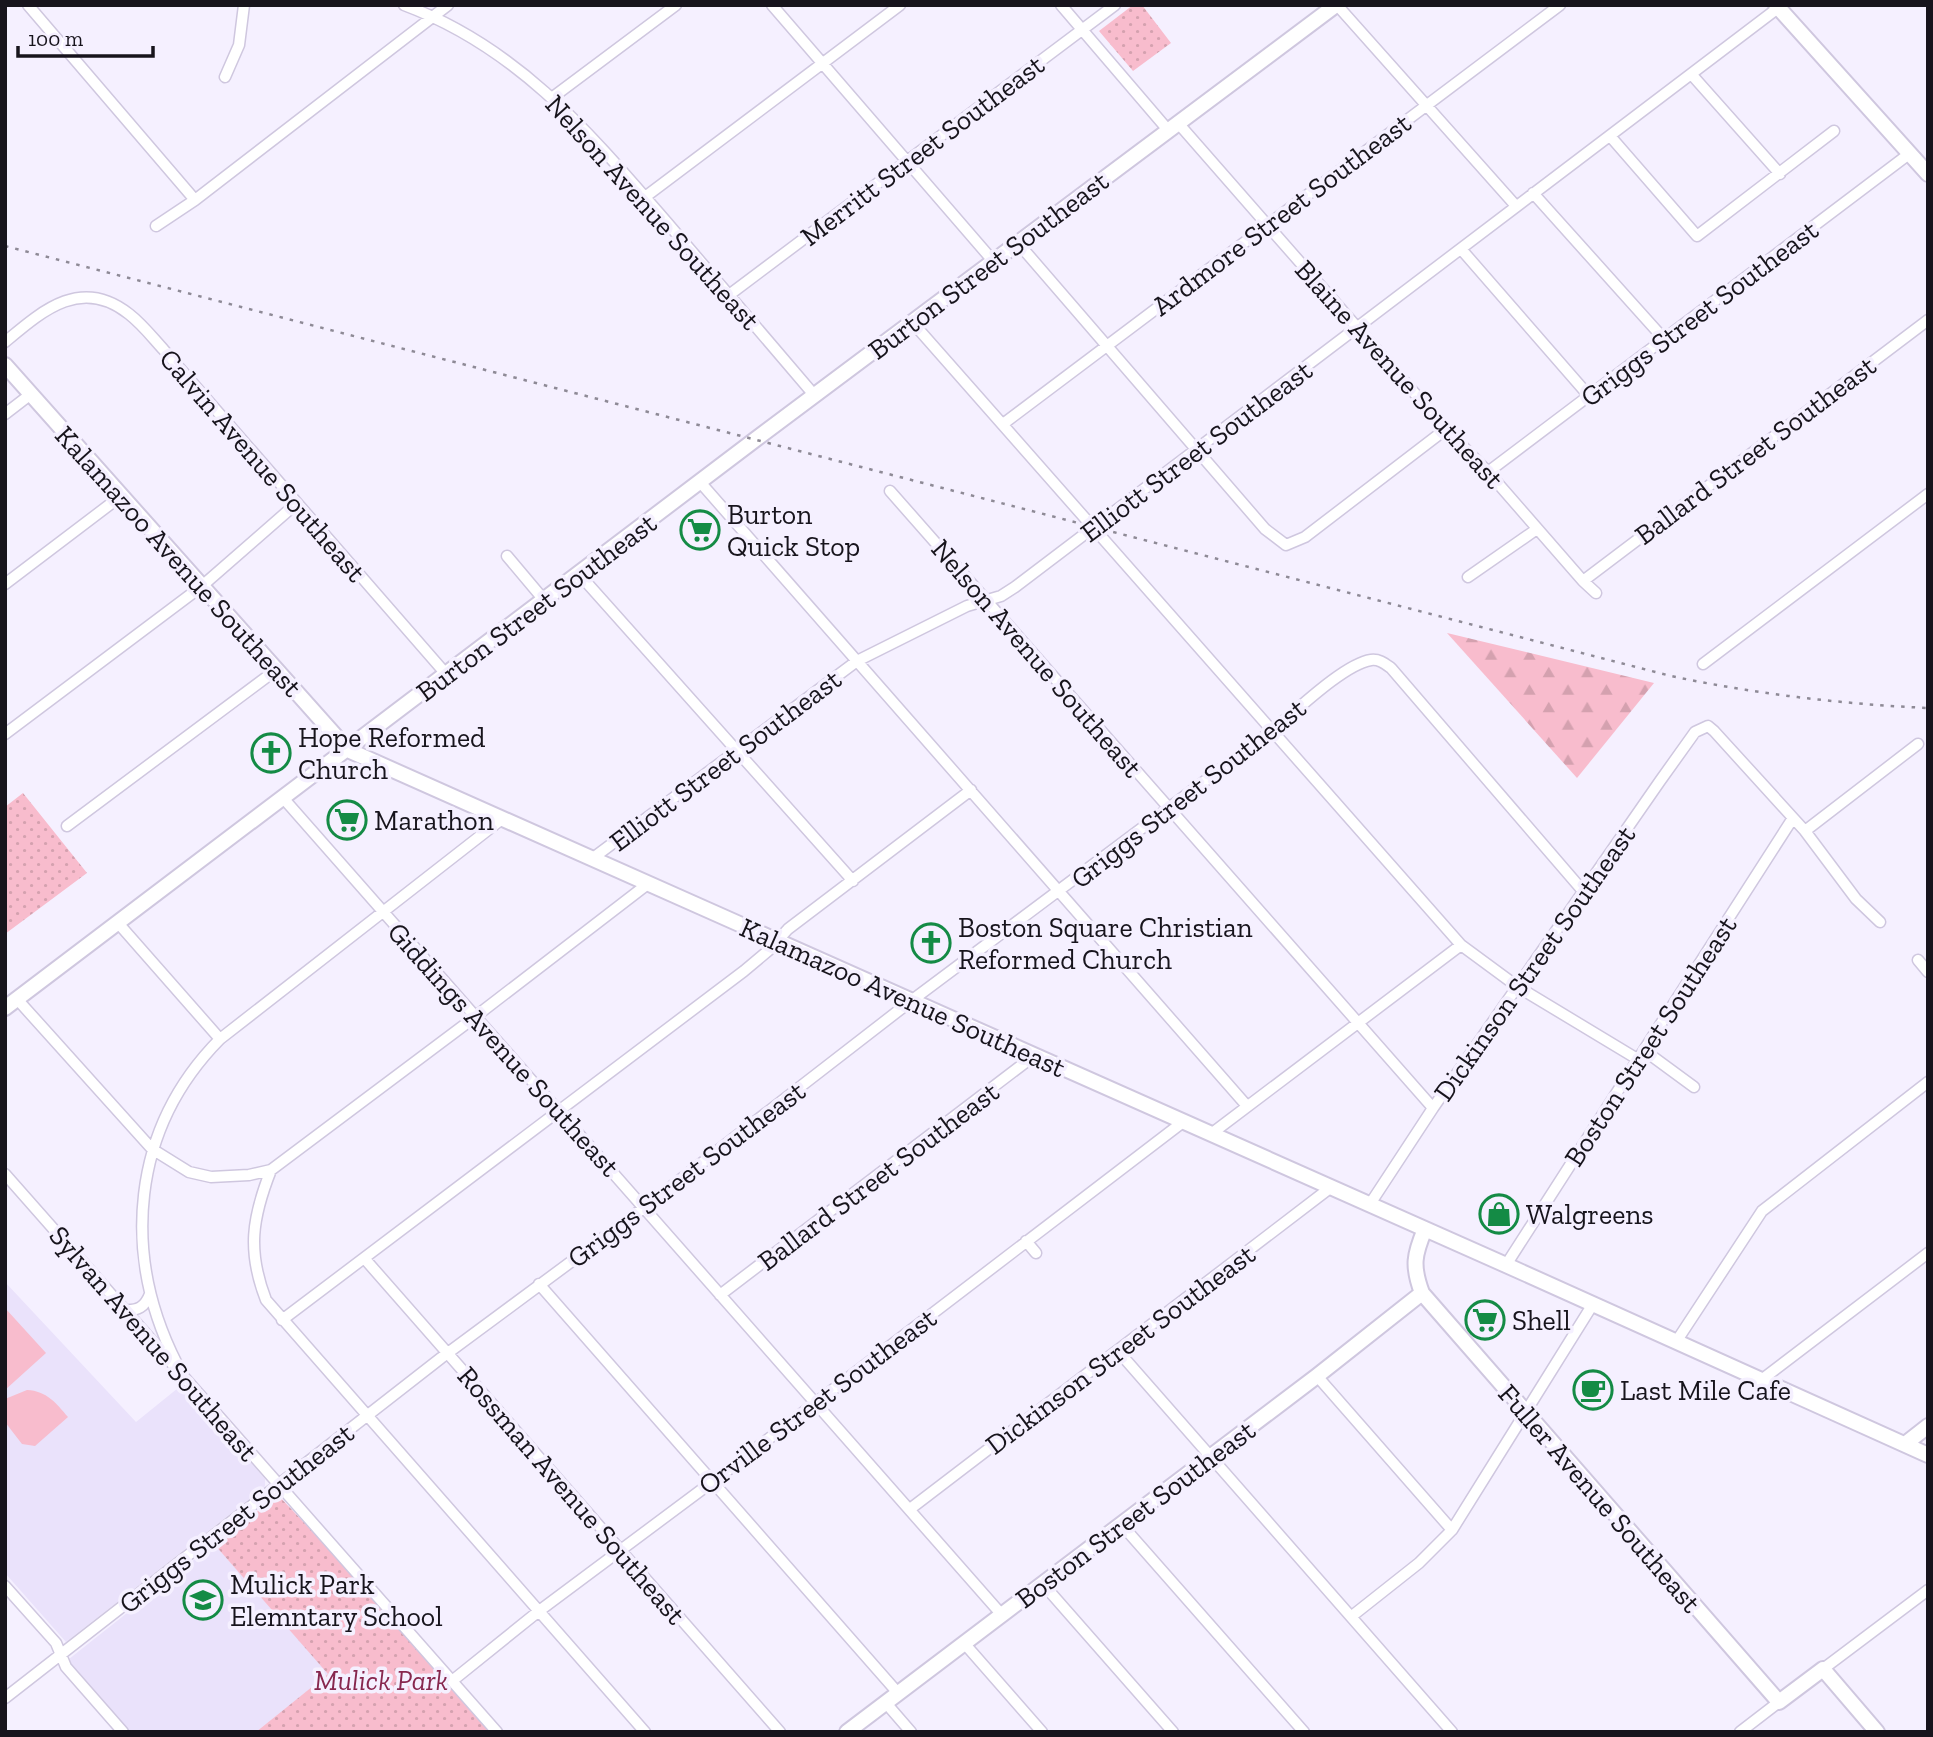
<svg xmlns="http://www.w3.org/2000/svg" width="1933" height="1737" font-family="'Zilla Slab',serif">
	<style>
		.built { fill: #eae2fb }
		.green { fill: #f8bccd }
		.forest { fill: url(#forest-firs) }
		.park { fill: url(#park-dots) }
		.lines { fill: none; stroke-linecap: round; stroke-linejoin: round }
		.street-casing { stroke: #cfc7df; stroke-width: 13 }
		.secondary-casing { stroke: #cfc7df; stroke-width: 18 }
		.street { stroke: #fff; stroke-width: 10 }
		.secondary { stroke: #fff; stroke-width: 14 }
		.rail { stroke: #8e8a96; stroke-width: 2.5; stroke-dasharray: 3.5 7; stroke-linecap: butt }
		.labels { text-anchor: middle; stroke-width: 7; stroke-linejoin: round; paint-order: stroke }
		.street-label { font-size: 28px; fill: #17141c; stroke: #f5f0ff }
		.poi-label { font-size: 28px; fill: #17141c; stroke: #f5f0ff; text-anchor: start }
		.park-label { font-size: 28px; font-style: italic; fill: #87274e; stroke: #f5f0ff }
	</style>
	<defs>
		<pattern id="forest-firs" width="22" height="20" patternUnits="userSpaceOnUse" patternTransform="scale(1.75)"><rect width="22" height="20" fill="#f8bccd"/><path d="M5 1l3.5 6h-7zM16 11l3.5 6h-7z" fill="#d4a1af"/></pattern>
		<pattern id="park-dots" width="8" height="8" patternUnits="userSpaceOnUse" patternTransform="scale(1.75)"><rect width="8" height="8" fill="#f8bccd"/><path d="M2 2h.1M6 6h.1" fill="none" stroke="#d4a1af" stroke-width="1.8" stroke-linecap="round"/></pattern>
	</defs>
	<rect width="100%" height="100%" fill="#f5f0ff"/>
	<!-- built -->
	<path class="built" d="M5,1282L136,1422L183,1384L265,1479V1486L262,1489L66,1642L5,1573Z
		M214,1544L329,1674L256,1732H130L72,1666L69,1659Z"/>
	<!-- green -->
	<path class="green" d="M5,1308L46,1353L5,1390Z
		M27,1390C47,1391 56,1403 68,1417L35,1446L22,1444L5,1422V1399Z"/>
	<!-- forest -->
	<path class="forest" d="M1447,633L1654,683L1577,778Z"/>
	<!-- park -->
	<path class="park" d="M1133,5H1142L1171,43L1133,71L1099,31Z
		M23,793L87,873L5,934V807Z
		M278,1495L444,1671L494,1732H256L328,1674L214,1544Z"/>
	<g class="lines">
		<!-- street casing -->
		<g class="street-casing">
			<path id="street" d="M28,5L195,200
				M404,5C520,48 592,136 670,226C718,283 767,339 815,396
				M772,5L994,262
				M1061,5L1168,130
				M1337,5L1516,206
				M1692,75L1780,174
				M225,77L239,45L244,5
				M553,97L676,5
				M1178,123L1446,429L1488,472L1583,581L1596,593
				M1610,136L1697,236L1834,131
				M1533,193L1664,339
				M645,197L900,5
				M156,226L195,200L448,5
				M1018,243L1265,529L1286,545L1305,537L1446,429
				M1461,249L1589,396
				M729,295L1115,5
				M913,323L1461,945L1518,987L1639,1060
				M5,342C42,311 81,276 129,314C142,324 152,337 163,349L446,674
				M5,414L31,394
				M1003,424L1560,5
				M1488,472L1909,154
				M700,482L1247,1106
				M890,491L1433,1108
				M507,556L544,600
				M579,574L853,881
				M1468,577L1537,529
				M1583,581L1928,320
				M5,584L121,496
				M1703,664L1928,494
				M5,734L202,586L297,503
				M284,799L1002,1615
				M67,826L276,670
				M1805,831L1918,744
				M593,858L857,661L967,606L1001,596L1015,587L1778,8
				M118,923L220,1039
				M1918,960L1928,972
				M17,999L152,1149L189,1172L211,1177L249,1175L271,1170L467,1023L649,883
				M1645,1051L1694,1087
				M1211,1134L1461,945
				M271,1170C252,1218 247,1251 266,1300L645,1732
				M5,1174L497,1732
				M1370,1204L1433,1108L1660,781L1695,732L1708,726L1714,731L1805,831L1856,899L1880,922
				M1026,1241L1036,1253
				M364,1258L780,1732
				M1506,1265L1793,818
				M539,1284L898,1693
				M720,1295L1035,1055
				M124,1310C138,1311 145,1307 150,1294
				M282,1320L744,971L769,950L788,929L971,790
				M1676,1342L1762,1211L1928,1082
				M1118,1351L1452,1732
				M177,1364C121,1254 131,1129 220,1039L502,819
				M1317,1376L1452,1530
				M1760,1381L1928,1253
				M910,1509L1330,1188
				M1121,1524L1304,1732
				M1043,1584L1173,1732
				M5,1586L56,1643L66,1667L123,1732
				M1352,1616L1419,1563L1452,1530L1593,1304
				M964,1643L1042,1732
				M1823,1669L1928,1590
				M452,1681L539,1611L720,1476L1183,1122
				M5,1698L441,1358L645,1207L911,1001L1273,730C1295,712 1344,664 1371,660C1379,659 1384,663 1391,668L1583,891
				M885,1702L911,1732
				M1740,1732L1779,1702"/>
		</g>
		<!-- secondary casing -->
		<g class="secondary-casing">
			<path id="secondary" d="M1776,5L1928,174
				M5,365L348,750L1506,1265L1928,1455
				M5,1008L756,439L1336,5
				M1425,1229C1414,1255 1412,1266 1422,1293L1779,1702L1823,1669L1877,1732
				M1905,1444L1928,1426
				M847,1732L1317,1376L1422,1293"/>
		</g>
		<!-- street -->
		<use href="#street" class="street"/>
		<!-- secondary -->
		<use href="#secondary" class="secondary"/>
		<!-- rail -->
		<path class="rail" d="M5,246L1671,676C1756,694 1841,704 1928,708"/>
	</g>
	<!-- icons -->
	<defs>
		<g id="supermarket-ring" transform="scale(2.0125)"><circle r="9.5" fill="#f5f0ff" stroke="#148b45" stroke-width="1.5"/><path d="M-6-5.5h2.5l.6 2H6L4.5 2H-2.5L-4.4-4H-6ZM-1.5 3.2a1.3 1.3 0 1 0 .1 0ZM3 3.2a1.3 1.3 0 1 0 .1 0Z" fill="#148b45"/></g>
		<g id="church-ring" transform="scale(2.0125)"><circle r="9.5" fill="#f5f0ff" stroke="#148b45" stroke-width="1.5"/><path d="M-1.2-6h2.4v3.5h3.3v2.4h-3.3V6h-2.4V-.1h-3.3v-2.4h3.3Z" fill="#148b45"/></g>
		<g id="shop-ring" transform="scale(2.0125)"><circle r="9.5" fill="#f5f0ff" stroke="#148b45" stroke-width="1.5"/><path d="M-5-2.5h2.3a2.7 3.5 0 0 1 5.4 0H5L5.5 6h-11ZM-1.5-2.5h3a1.5 2.3 0 0 0-3 0Z" fill="#148b45"/></g>
		<g id="cafe-ring" transform="scale(2.0125)"><circle r="9.5" fill="#f5f0ff" stroke="#148b45" stroke-width="1.5"/><path d="M-5.5-4.5H6V0H3Q3 3.5 0 3.5H-2.5Q-5.5 3.5-5.5 0ZM3-3.2v2h1.7v-2ZM-6 4.5H4V6H-6Z" fill="#148b45"/></g>
		<g id="school-ring" transform="scale(2.0125)"><circle r="9.5" fill="#f5f0ff" stroke="#148b45" stroke-width="1.5"/><path d="M0-5L7-2L0 1L-7-2ZM-4 1L0 2.5L4 1V4Q0 6-4 4Z" fill="#148b45"/></g>
	</defs>
	<g fill-rule="evenodd">
		<use href="#supermarket-ring" x="700" y="530"/>
		<use href="#church-ring" x="271" y="753"/>
		<use href="#supermarket-ring" x="347" y="820"/>
		<use href="#church-ring" x="931" y="943"/>
		<use href="#shop-ring" x="1499" y="1214"/>
		<use href="#supermarket-ring" x="1485" y="1320"/>
		<use href="#cafe-ring" x="1593" y="1390"/>
		<use href="#school-ring" x="203" y="1600"/>
	</g>
	<g class="labels">
		<!-- street labels -->
		<g class="street-label">
			<text transform="translate(922 150) rotate(-37)" y="10">Merritt Street Southeast</text>
			<text transform="translate(653 212) rotate(48)" y="10">Nelson Avenue Southeast</text>
			<text transform="translate(1281 214) rotate(-37)" y="10">Ardmore Street Southeast</text>
			<text transform="translate(988 265) rotate(-37)" y="10">Burton Street Southeast</text>
			<text transform="translate(1699 313) rotate(-37)" y="10">Griggs Street Southeast</text>
			<text transform="translate(1400 374) rotate(48)" y="10">Blaine Avenue Southeast</text>
			<text transform="translate(1755 450) rotate(-37)" y="10">Ballard Street Southeast</text>
			<text transform="translate(1196 451) rotate(-37)" y="10">Elliott Street Southeast</text>
			<text transform="translate(263 465) rotate(49)" y="10">Calvin Avenue Southeast</text>
			<text transform="translate(179 561) rotate(48)" y="10">Kalamazoo Avenue Southeast</text>
			<text transform="translate(536 607) rotate(-37)" y="10">Burton Street Southeast</text>
			<text transform="translate(1037 658) rotate(49)" y="10">Nelson Avenue Southeast</text>
			<text transform="translate(725 760) rotate(-37)" y="10">Elliott Street Southeast</text>
			<text transform="translate(1188 793) rotate(-38)" y="10">Griggs Street Southeast</text>
			<text transform="translate(1534 963) rotate(-55)" y="10">Dickinson Street Southeast</text>
			<text transform="translate(903 997) rotate(24)" y="10">Kalamazoo Avenue Southeast</text>
			<text transform="translate(1650 1041) rotate(-57)" y="10">Boston Street Southeast</text>
			<text transform="translate(504 1049) rotate(48)" y="10">Giddings Avenue Southeast</text>
			<text transform="translate(686 1174) rotate(-37)" y="10">Griggs Street Southeast</text>
			<text transform="translate(878 1176) rotate(-37)" y="10">Ballard Street Southeast</text>
			<text transform="translate(154 1343) rotate(49)" y="10">Sylvan Avenue Southeast</text>
			<text transform="translate(1120 1349) rotate(-37)" y="10">Dickinson Street Southeast</text>
			<text transform="translate(817 1401) rotate(-37)" y="10">Orville Street Southeast</text>
			<text transform="translate(572 1495) rotate(49)" y="10">Rossman Avenue Southeast</text>
			<text transform="translate(1600 1498) rotate(49)" y="10">Fuller Avenue Southeast</text>
			<text transform="translate(1135 1514) rotate(-37)" y="10">Boston Street Southeast</text>
			<text transform="translate(236 1518) rotate(-38)" y="10">Griggs Street Southeast</text>
		</g>
		<!-- poi labels -->
		<g class="poi-label">
			<text x="727" y="524">Burton<tspan x="727" dy="32">Quick Stop</tspan></text>
			<text x="298" y="747">Hope Reformed<tspan x="298" dy="32">Church</tspan></text>
			<text x="374" y="830">Marathon</text>
			<text x="958" y="937">Boston Square Christian<tspan x="958" dy="32">Reformed Church</tspan></text>
			<text x="1526" y="1224">Walgreens</text>
			<text x="1512" y="1330">Shell</text>
			<text x="1620" y="1400">Last Mile Cafe</text>
			<text x="230" y="1594">Mulick Park<tspan x="230" dy="32">Elemntary School</tspan></text>
		</g>
		<!-- park labels -->
		<g class="park-label">
			<text x="381" y="1690">Mulick Park</text>
		</g>
	</g>
	<!-- border -->
	<rect width="1933" height="1737" fill="none" stroke="#17141c" stroke-width="14"/>
	<!-- scale -->
	<path d="M18 46v10h135v-10" fill="none" stroke="#17141c" stroke-width="3.5"/>
	<text x="28" y="46" font-size="21" fill="#17141c" stroke="#f5f0ff" stroke-width="5" paint-order="stroke">100 m</text>
</svg>
